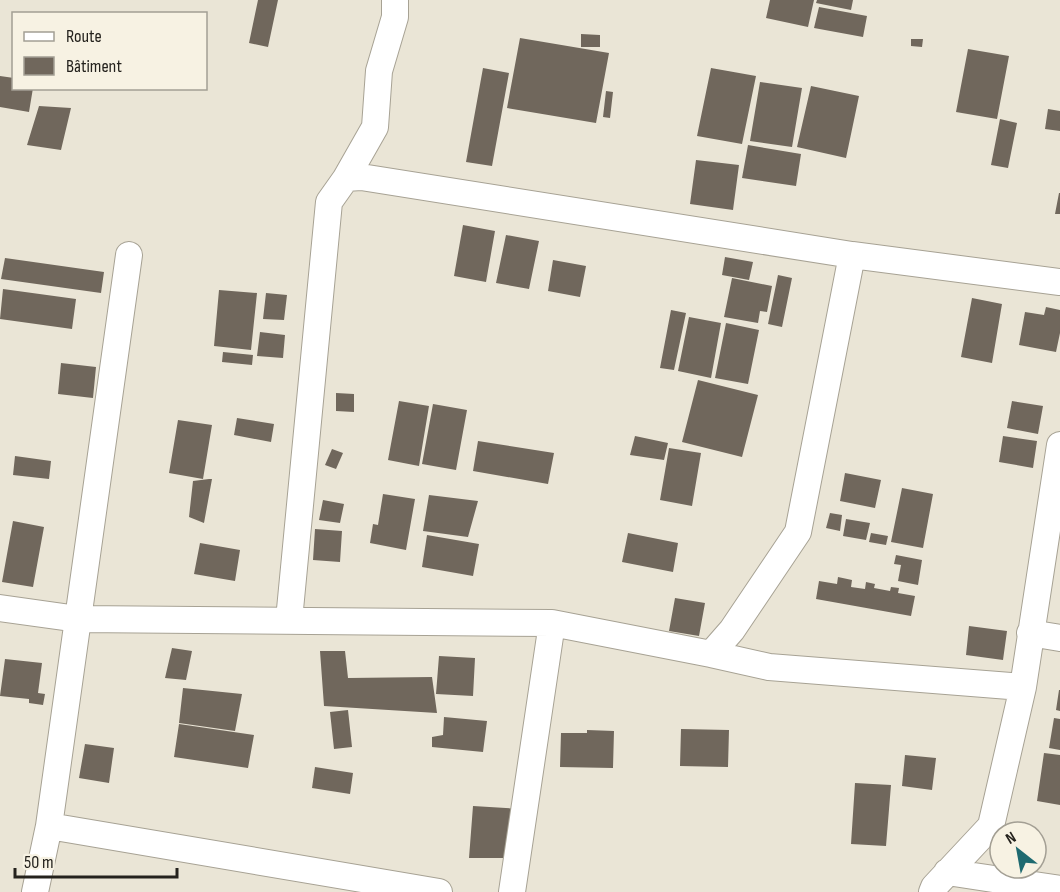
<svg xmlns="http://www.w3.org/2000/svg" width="1060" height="892" font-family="'Sofia Sans Condensed',sans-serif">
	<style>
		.building { fill: #70675c }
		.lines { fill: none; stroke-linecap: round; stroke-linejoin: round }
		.minor-casing { stroke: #a7a294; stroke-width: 28 }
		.minor { stroke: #fff; stroke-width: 26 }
	</style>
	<rect width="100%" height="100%" fill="#eae5d6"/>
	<!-- building -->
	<path class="building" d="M258,0H278L268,47L249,43Z
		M770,0H814L808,27L766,18Z
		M817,0H853L851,10L816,3Z
		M819,7L867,16L863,37L814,28Z
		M581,34L600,35V47H581Z
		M520,38L609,53L596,123L507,108Z
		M911,39H923L922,47L911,46Z
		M968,49L1009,56L997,119L956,112Z
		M483,68L509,73L492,166L466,162Z
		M711,68L756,76L742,144L697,136Z
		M0,76L14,78V88H33L29,112L0,107Z
		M760,82L802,88L792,147L750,141Z
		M811,86L859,96L846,158L797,147Z
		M606,91L613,92L610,118L603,117Z
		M39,106L71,108L61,150L27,145Z
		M1048,109L1060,111V131L1045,129Z
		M1000,119L1017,123L1008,168L991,165Z
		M748,145L801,154L796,186L742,178Z
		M696,160L739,165L733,210L690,204Z
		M1059,193H1060V214H1055Z
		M463,225L495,231L486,282L454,276Z
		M506,235L539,241L529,289L496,283Z
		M725,257L753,262L749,280L722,275Z
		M5,258L104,272L101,293L1,279Z
		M553,260L586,266L580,297L548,291Z
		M778,275L792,278L782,327L768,324Z
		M732,278L772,286L767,312L760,311L758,323L724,317Z
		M3,289L76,299L72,329L0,319Z
		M219,290L257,293L251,350L214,346Z
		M266,293L287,295L284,320L263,319Z
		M972,298L1002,304L992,363L961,357Z
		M1046,307L1060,310V333L1056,352L1019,345L1025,312L1044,315Z
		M671,310L686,313L674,370L660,368Z
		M689,317L721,323L711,378L678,371Z
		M726,323L759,330L748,384L715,378Z
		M260,332L285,335L283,358L257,356Z
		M223,352L253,355L252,365L222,362Z
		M61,363L96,367L93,398L58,394Z
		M698,380L758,395L742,457L682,442Z
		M336,393L354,394V412L336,411Z
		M399,401L429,406L419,466L388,460Z
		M1012,401L1043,406L1038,434L1007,428Z
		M433,404L467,410L456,470L422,464Z
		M237,418L274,424L271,442L234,435Z
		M178,420L212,425L203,479L169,473Z
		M635,436L668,443L664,460L630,455Z
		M1003,436L1037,441L1033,468L999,462Z
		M478,441L554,453L548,484L473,471Z
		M669,448L701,453L692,506L660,500Z
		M332,449L343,453L336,469L325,465Z
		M15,456L51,461L49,479L13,475Z
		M845,473L881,480L875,508L840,501Z
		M209,479H212L204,523L189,517L193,481Z
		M902,488L933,494L923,548L891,542Z
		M383,494L415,499L406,550L370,543L373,524L378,525Z
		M429,495L478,501L468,537L423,531Z
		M323,500L344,504L340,523L319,520Z
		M830,513L842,515L840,531L826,528Z
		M846,519L870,523L866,540L843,536Z
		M13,521L44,527L33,587L2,582Z
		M315,529L342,531L340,562L313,560Z
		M628,533L678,543L673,572L622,562Z
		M871,533L888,536L886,545L869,542Z
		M427,535L479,544L473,576L422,567Z
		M200,543L240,550L235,581L194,574Z
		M896,555L922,560L918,585L898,581L901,565L894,564Z
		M838,577L852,580L851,587L865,589L866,582L875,584L874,588L890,591L891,587L899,588L898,593L915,596L911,616L816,599L819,581L837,584Z
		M675,598L705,603L699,636L669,631Z
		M969,626L1007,631L1003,660L966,655Z
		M172,648L192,651L186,680L165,678Z
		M320,651H345L348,678L432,677L437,713L324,706Z
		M439,656L475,658L473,696L436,694Z
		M5,659L42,663L38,693L45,694L43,705L29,703V699L0,696Z
		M183,688L242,694L235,731L179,723Z
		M1059,690H1060V711L1056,710Z
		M348,710L352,747L334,749L330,712Z
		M444,717L487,721L483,752L432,747V737L443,735Z
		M1054,718L1060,719V750L1049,748Z
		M179,724L254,735L248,768L174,757Z
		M681,729L729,730L728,767L680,766Z
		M587,730L614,731L613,768L560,767L561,733H587Z
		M85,744L114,748L109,783L79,778Z
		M1044,753L1060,755V805L1037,801Z
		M905,755L936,758L932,790L902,786Z
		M315,767L353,773L350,794L312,788Z
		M855,783L891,785L886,846L851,844Z
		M473,806L520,809L514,858H469Z"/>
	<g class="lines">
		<!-- minor casing -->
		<g class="minor-casing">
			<path id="minor" d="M346,178L361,177L852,255L1060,282
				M0,608L78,619L552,623L711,654L769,667L1023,687
				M289,620L329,202L346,178L375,127L379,71L395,17V0
				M1030,633L1060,638
				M711,654L732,630L798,532L852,255
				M49,826L439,892
				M947,872L1060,889
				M35,892L49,826L129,255
				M512,892L552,623
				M932,892L934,887L991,826L1023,687L1060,445"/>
		</g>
		<!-- minor -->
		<use href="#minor" class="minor"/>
	</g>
	<!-- legend -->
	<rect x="12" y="12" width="195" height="78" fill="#f7f2e3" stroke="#a39f94" stroke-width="1.5"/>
	<rect x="24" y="32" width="30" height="9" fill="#ffffff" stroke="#a39f94" stroke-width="1.5"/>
	<text x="66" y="42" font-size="18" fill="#24221d">Route</text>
	<rect x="24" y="57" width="30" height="18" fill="#70675c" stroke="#a39f94" stroke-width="1.5"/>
	<text x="66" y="72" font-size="18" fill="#24221d">Bâtiment</text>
	<!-- north arrow -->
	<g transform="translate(1018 850) rotate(329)"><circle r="28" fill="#f7f2e3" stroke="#a39f94" stroke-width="1.5"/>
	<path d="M0-4.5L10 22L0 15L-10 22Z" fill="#1e6a70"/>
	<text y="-9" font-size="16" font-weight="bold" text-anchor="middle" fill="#24221d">N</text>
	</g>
	<!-- scale -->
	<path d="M15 868v9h162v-9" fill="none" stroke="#24221d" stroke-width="3"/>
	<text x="24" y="868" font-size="18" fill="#24221d" stroke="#f7f2e3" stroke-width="4.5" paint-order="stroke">50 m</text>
</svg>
